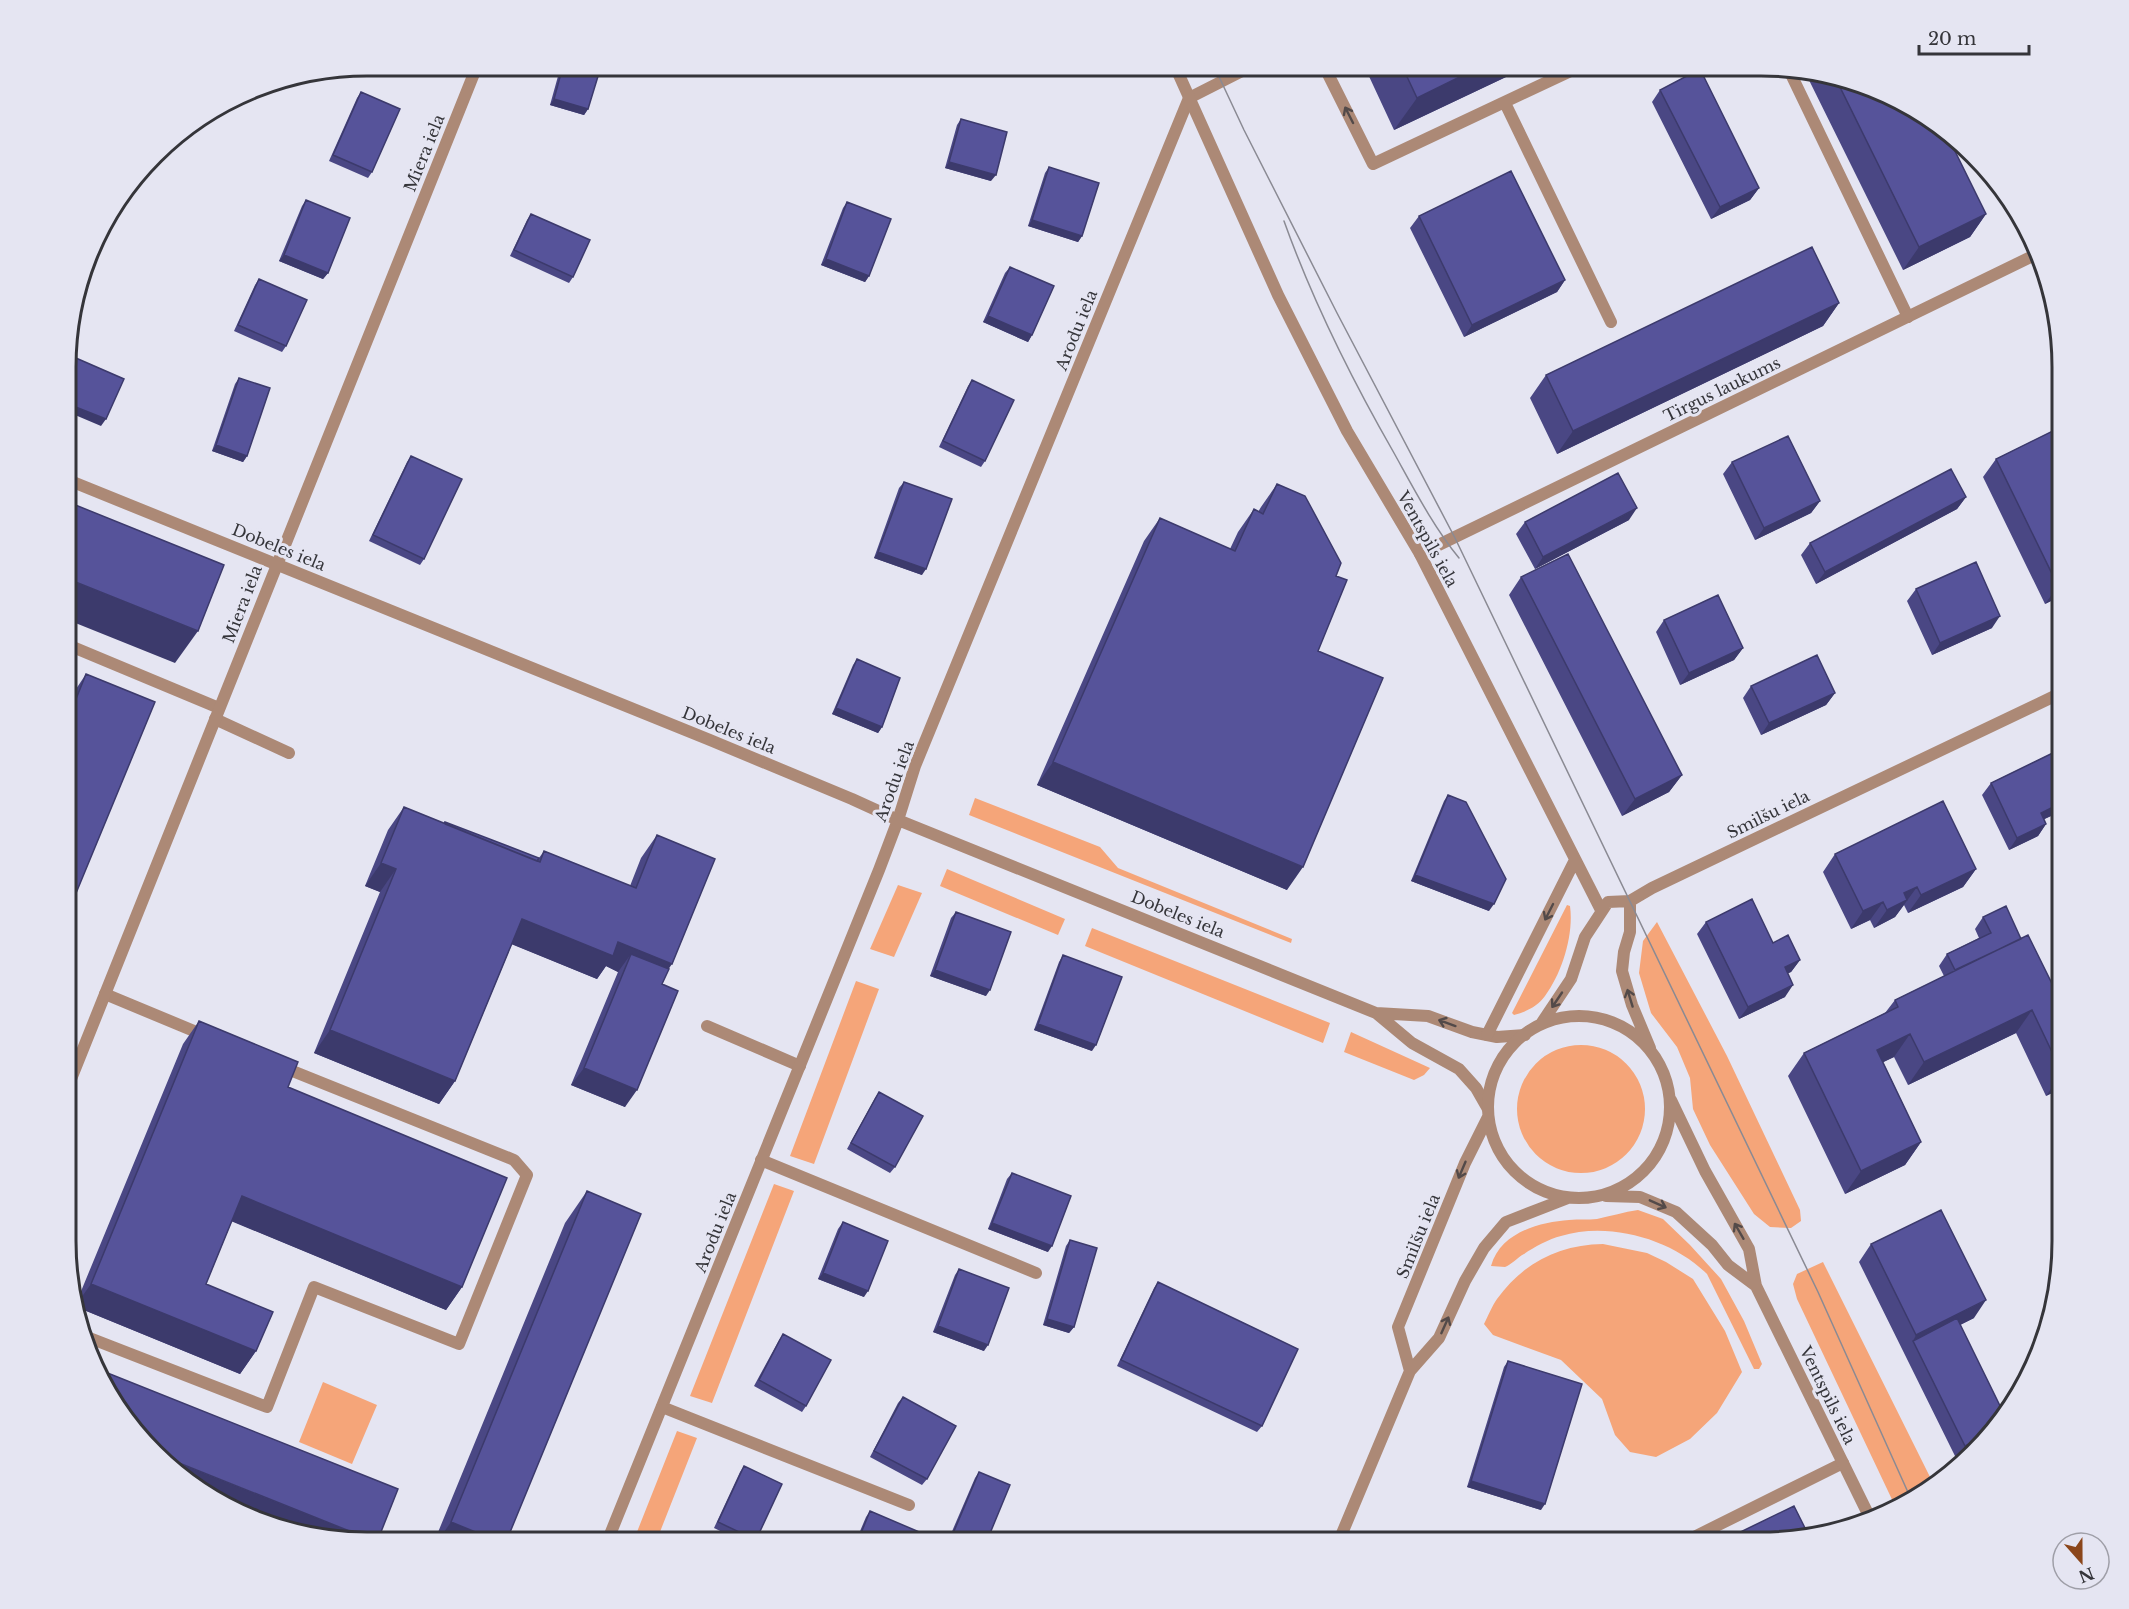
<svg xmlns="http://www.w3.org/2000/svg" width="2129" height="1609" font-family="'Libre Baskerville',serif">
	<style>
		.green { fill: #f5a579 }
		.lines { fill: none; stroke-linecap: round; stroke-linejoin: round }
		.service { stroke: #ac8976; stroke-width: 12 }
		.minor { stroke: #ac8976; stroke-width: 12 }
		.tertiary { stroke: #ac8976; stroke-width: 12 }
		.tram { stroke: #8a8a93; stroke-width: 1.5 }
		.wall { fill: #4a4784 }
		.shaded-wall { fill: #3c3a6c }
		.building { fill: #56539a; stroke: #3c3a6c; stroke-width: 1.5 }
		.oneway { stroke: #534a49 }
		.labels { text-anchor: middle; stroke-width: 6; stroke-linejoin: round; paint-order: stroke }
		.street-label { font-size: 16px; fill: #35353a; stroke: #e5e5f2 }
		.rim { fill: none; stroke: #35353a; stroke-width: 3 }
	</style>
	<rect width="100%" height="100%" fill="#e5e5f2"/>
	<!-- green -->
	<path class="green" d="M975,798L1100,847L1118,868L1292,939L1291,943L969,815Z
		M947,869L1065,919L1058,935L940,886Z
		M898,885L922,893L894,957L870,949Z
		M1567,905L1570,906C1574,935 1562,973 1545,996C1538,1006 1526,1012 1514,1015L1512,1013Z
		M1657,922L1727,1056L1800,1210L1801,1221L1791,1228L1770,1227L1754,1214L1710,1145L1693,1109L1690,1078L1677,1047L1651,1013L1639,973L1643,941Z
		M1092,928L1330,1023L1323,1043L1085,946Z
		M856,981L879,989L814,1164L790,1156Z
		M1351,1032L1430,1068L1424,1075L1414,1080L1344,1052Z
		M1517 1109a64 64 0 1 1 128 0a64 64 0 1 1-128 0Z
		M774,1184L794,1191L712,1403L690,1396Z
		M1638,1210L1663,1219L1690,1245L1721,1279L1744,1321L1762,1364L1759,1369H1754L1707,1274C1672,1239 1609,1221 1561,1236C1549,1239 1534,1247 1524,1254C1518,1257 1511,1265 1505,1267C1501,1267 1495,1266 1491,1266C1500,1233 1539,1222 1569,1220C1579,1219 1588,1220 1597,1219C1611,1216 1624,1212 1638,1210Z
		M1603,1244L1647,1253L1666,1262L1693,1279L1725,1331L1742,1372L1717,1413L1690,1439L1656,1457L1630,1452L1615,1435L1602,1399L1561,1360L1493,1335L1484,1324C1488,1316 1492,1306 1497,1299C1524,1262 1559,1245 1603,1244Z
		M1823,1262L1933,1483L1897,1510L1797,1299L1793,1284L1797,1274Z
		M323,1382L377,1405L352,1464L299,1442Z
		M677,1431L697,1438L656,1542H633Z"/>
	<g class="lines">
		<!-- service -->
		<path class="service" d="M1324,66L1373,164L1579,67
			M1788,68L1908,317
			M1505,103L1611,322
			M68,645L219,708
			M215,719L289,753
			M105,994L206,1036
			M707,1026L800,1066
			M67,1055L78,1060
			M761,1160L1036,1273
			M87,1337L267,1407L314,1287L459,1344L527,1175L514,1160L280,1066
			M662,1407L909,1505
			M1682,1543L1843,1463"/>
		<!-- minor -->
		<path class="minor" d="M68,480L710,740L852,799L898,820L1376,1013L1412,1043L1459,1069L1476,1088L1488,1109
			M1420,554L2039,253
			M1376,1013L1428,1016L1472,1032L1497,1037L1525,1035
			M67,1089L477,66
			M607,1542L879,870L898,820L915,766L1189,98L1252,66"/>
		<!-- tertiary -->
		<path class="tertiary" d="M1175,66L1278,295L1347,431L1420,554L1601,910
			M1630,901V932L1624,952L1622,971L1632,1005L1650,1048
			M1488 1107a91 91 0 1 1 182 0a91 91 0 1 1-182 0Z
			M1541,1024L1571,979L1585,937L1608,902L1630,901L1652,888L2063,692
			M1487,1035L1575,860
			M1671,1100L1705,1171L1749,1249L1756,1286L1871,1520
			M1606,1196L1640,1197L1676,1212L1712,1245L1728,1265L1756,1286
			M1410,1371L1398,1327L1465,1163L1488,1117
			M1338,1543L1410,1371L1439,1338L1465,1281L1484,1248L1506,1222L1568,1198"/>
		<!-- tram -->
		<path class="tram" d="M1214,66L1244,130L1337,313L1455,538L1818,1292L1911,1499
			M1284,221C1313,302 1351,378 1394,453C1414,489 1433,526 1459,558"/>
	</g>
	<!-- wall -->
	<path class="wall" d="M562,66H577L588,109L584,115L550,105L560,69Z
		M1370,66L1527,67L1394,130L1367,72Z
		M1805,72L1876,89L1986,214L1970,237L1903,270Z
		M1660,90L1759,188L1750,200L1711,219L1652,102Z
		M361,92L372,172L368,178L329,161L357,98Z
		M961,119L991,181L945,168L957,125Z
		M1049,167L1082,236L1078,242L1028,226L1045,173Z
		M306,200L328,273L323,279L279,261L302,206Z
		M847,202L869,276L865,282L821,265L843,208Z
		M531,214L573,277L569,283L510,256L527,220Z
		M1419,216L1565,280L1557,292L1464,337L1410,228Z
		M1010,267L1032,335L1028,342L983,322L1005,273Z
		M259,279L286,346L282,352L234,331L255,285Z
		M1839,303L1823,326L1557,454L1530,398L1546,375Z
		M239,378L247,456L243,462L212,451L235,384Z
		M972,380L985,461L981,467L939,447L968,386Z
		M2063,426V595L2045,604L1983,477L1996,459Z
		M411,456L424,559L420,565L369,541L407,462Z
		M1732,462L1820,501L1811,513L1755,540L1723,474Z
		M904,482L922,575L874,558L899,488Z
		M1277,484L1336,576L1318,651L1287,890L1037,785L1144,541L1160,518L1230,549L1238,532L1254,509L1258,512L1261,507Z
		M1966,497L1957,509L1816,584L1801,555L1810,543Z
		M1629,520L1535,569L1516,534L1525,522Z
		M1521,577L1682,775L1669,792L1622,816L1509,595Z
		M1916,589L1992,628L1932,655L1907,601Z
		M1664,620L1743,648L1734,660L1680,685L1656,632Z
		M857,659L882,727L878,733L832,714L853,665Z
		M86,674L67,915L68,701Z
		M1751,686L1835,693L1826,705L1761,735L1743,698Z
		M2063,748V823L2056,827L2051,816L2044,819L2046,824L2038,836L2009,850L1982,795L1991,783Z
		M1448,795L1489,911L1411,881L1444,801Z
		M404,807L444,824L539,858L544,851L630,886L641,858L657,835L669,969L662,984L625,1107L571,1085L618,972L606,966L597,979L512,944L455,1081L439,1104L314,1053L380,892L365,886L388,830Z
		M1835,854L1976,869L1963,887L1908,913L1904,905L1895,917L1874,928L1870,920L1851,929L1823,872Z
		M956,912L986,996L930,976L951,918Z
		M1983,917L2021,939L2063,1006L2062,1088L2046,1096L2016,1033L1908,1085L1894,1057L1883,1062L1921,1142L1905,1165L1845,1194L1788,1076L1804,1053L1885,1013L1895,1000L1944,976L1939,966L1947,954L1979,938L1975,929Z
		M1706,922L1773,943L1800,960L1791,972L1788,973L1785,997L1739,1019L1697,934Z
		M1063,955L1092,1051L1034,1030L1059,962Z
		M199,1021L288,1087L462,1287L446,1310L232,1221L206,1284L256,1351L240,1374L79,1308L77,1301L183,1044Z
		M879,1092L895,1167L890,1173L847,1149L875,1098Z
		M1012,1173L1048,1252L988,1229L1007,1179Z
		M587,1191L506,1542H434L565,1223Z
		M843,1222L864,1297L818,1279L838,1229Z
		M1070,1240L1074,1327L1069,1333L1043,1325L1066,1246Z
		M1871,1244L1974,1318L1960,1325L2004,1414L1956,1458L1859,1262Z
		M959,1269L984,1351L933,1332L955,1275Z
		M1158,1282L1262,1426L1257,1432L1117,1366L1154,1288Z
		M783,1334L806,1406L802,1412L754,1386L779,1340Z
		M1508,1361L1541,1510L1467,1487L1504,1367Z
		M903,1397L927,1479L922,1485L870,1457L898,1403Z
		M744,1466L756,1540L754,1543H745L714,1528L740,1472Z
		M979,1472L986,1543H947L975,1478Z
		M870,1511L929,1543H855L866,1517Z
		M1728,1538L1761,1543H1724Z"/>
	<!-- shaded-wall -->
	<path class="shaded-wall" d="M1482,66L1527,67L1394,130L1417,98Z
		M554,99L588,109L584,115L550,105Z
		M949,162L996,175L991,181L945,168Z
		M1759,188L1750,200L1711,219L1720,207Z
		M1986,214L1970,237L1903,270L1919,247Z
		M1032,220L1082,236L1078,242L1028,226Z
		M284,255L328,273L323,279L279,261Z
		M826,259L869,276L865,282L821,265Z
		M1565,280L1557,292L1464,337L1472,325Z
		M1839,303L1823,326L1557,454L1573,431Z
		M988,316L1032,335L1028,342L983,322Z
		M68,404L106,419L101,426L68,412Z
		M216,445L247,456L243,462L212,451Z
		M1966,497L1957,509L1816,584L1825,572Z
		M1820,501L1811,513L1755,540L1764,528Z
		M1637,508L1629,520L1535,569L1543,557Z
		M878,552L926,569L922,575L874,558Z
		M68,579L198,631L175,663L68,620Z
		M2063,584V595L2045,604L2058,586Z
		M2000,616L1992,628L1932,655L1940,643Z
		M1743,648L1734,660L1680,685L1689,673Z
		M1835,693L1826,705L1761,735L1769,723Z
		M836,708L882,727L878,733L832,714Z
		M1053,762L1303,867L1287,890L1037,785Z
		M1682,775L1669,792L1622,816L1635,799Z
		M2059,804L2051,816L2032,825L2041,813Z
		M2063,817V823L2056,827Z
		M2046,824L2038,836L2009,850L2017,838Z
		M381,863L396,869L380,892L365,886Z
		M1976,869L1963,887L1908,913L1921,895Z
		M1415,875L1494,904L1489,911L1411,881Z
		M1917,887L1895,917L1874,928L1887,910L1904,893Z
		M1883,902L1870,920L1851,929L1863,911Z
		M522,919L618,942L672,964L656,987L631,954L618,972L606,966L597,979L506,942Z
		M1800,960L1791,972L1776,979L1785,967Z
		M935,970L990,990L986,996L930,976Z
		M1793,985L1785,997L1739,1019L1748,1007Z
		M2032,1010L2016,1033L1908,1085L1924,1062Z
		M1038,1024L1096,1045L1092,1051L1034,1030Z
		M330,1030L455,1081L439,1104L314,1053Z
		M1910,1034L1894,1057L1861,1073L1877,1050Z
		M584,1068L637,1090L625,1107L571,1085Z
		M2062,1073V1088L2046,1096Z
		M1921,1142L1905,1165L1845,1194L1861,1171Z
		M242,1196L462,1287L446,1310L226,1219Z
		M992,1223L1052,1246L1048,1252L988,1229Z
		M823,1273L868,1291L864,1297L818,1279Z
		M91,1284L256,1351L240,1374L79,1308L78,1302Z
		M1986,1300L1974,1318L1916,1347L1913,1341L1916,1335Z
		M1047,1319L1074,1327L1069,1333L1043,1325Z
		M938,1326L988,1345L984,1351L933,1332Z
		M1993,1432L1988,1440L1980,1446L1956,1458L1965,1446Z
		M159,1455L377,1542H348L253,1520L169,1468Z
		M1471,1481L1545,1504L1541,1510L1467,1487Z
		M451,1522L500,1542H437Z"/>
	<!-- building -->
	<path class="building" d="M563,66H577L599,73L588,109L554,99Z
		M1402,66H1482L1417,98Z
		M1700,69L1759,188L1720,207L1660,90Z
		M1836,79L1876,89L1945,131L1986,214L1919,247Z
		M361,92L400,109L372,172L333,155Z
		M961,119L1007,132L996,175L949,162Z
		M1049,167L1099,183L1082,236L1032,220Z
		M1511,171L1565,280L1472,325L1419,216Z
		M306,200L350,218L328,273L284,255Z
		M847,202L891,219L869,276L826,259Z
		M531,214L590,240L573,277L514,250Z
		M1812,247L1839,303L1573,431L1546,375Z
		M1010,267L1054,286L1032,335L988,316Z
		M259,279L307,300L286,346L238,325Z
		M69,355L124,379L106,419L68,404Z
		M239,378L270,388L247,456L216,445Z
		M972,380L1014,400L985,461L943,441Z
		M2063,426V584L2058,586L1996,459Z
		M1788,436L1820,501L1764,528L1732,462Z
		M411,456L462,479L424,559L373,535Z
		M1951,469L1966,497L1825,572L1810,543Z
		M1618,473L1637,508L1543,557L1525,522Z
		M904,482L952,499L926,569L878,552Z
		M1277,484L1305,496L1341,563L1336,576L1347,580L1318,651L1383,678L1303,867L1053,762L1160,518L1235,551L1254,509L1263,514Z
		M68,502L224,565L198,631L68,579Z
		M1568,554L1682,775L1635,799L1521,577Z
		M1976,562L2000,616L1940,643L1916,589Z
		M1718,595L1743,648L1689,673L1664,620Z
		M1817,655L1835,693L1769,723L1751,686Z
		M857,659L900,678L882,727L836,708Z
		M86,674L155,702L67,915L68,719Z
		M2063,748V812L2059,804L2041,813L2046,824L2017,838L1991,783Z
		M1448,795L1466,802L1506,879L1494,904L1415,875Z
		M1943,801L1976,869L1921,895L1917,887L1904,893L1907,900L1887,910L1883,902L1863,911L1835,854Z
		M404,807L540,862L544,851L636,888L657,835L715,859L672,964L618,942L613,956L522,919L455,1081L330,1030L396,869L381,863Z
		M445,822L539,858L537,861L445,824Z
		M1752,899L1773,943L1788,935L1800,960L1785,967L1793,985L1748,1007L1706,922Z
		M2006,906L2021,939L1955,970L1947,954L1991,933L1983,917Z
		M956,912L1011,932L990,990L935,970Z
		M2028,935L2063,1006L2062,1073L2032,1010L1924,1062L1910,1034L1877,1050L1921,1142L1861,1171L1804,1053L1898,1007L1895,1000Z
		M631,954L669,969L662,984L678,991L637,1090L584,1068Z
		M1063,955L1122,977L1096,1045L1038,1024Z
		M199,1021L298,1062L288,1087L507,1178L462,1287L242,1196L206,1284L273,1312L256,1351L91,1284Z
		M879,1092L923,1116L895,1167L851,1143Z
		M1012,1173L1071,1196L1052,1246L992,1223Z
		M587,1191L641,1214L506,1542H500L451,1522Z
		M1941,1210L1986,1300L1916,1335L1871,1244Z
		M843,1222L888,1241L868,1291L823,1273Z
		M1070,1240L1097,1248L1074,1327L1047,1319Z
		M959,1269L1009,1288L988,1345L938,1326Z
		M1158,1282L1298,1349L1262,1426L1121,1360Z
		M1957,1318L2004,1414L1993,1432L1965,1446L1913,1341Z
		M783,1334L831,1360L806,1406L759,1380Z
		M1508,1361L1582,1384L1545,1504L1471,1481Z
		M95,1368L398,1489L377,1542L159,1455L97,1375Z
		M903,1397L956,1426L927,1479L874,1451Z
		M744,1466L782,1484L756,1540L718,1522Z
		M979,1472L1010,1485L986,1543H949Z
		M1794,1506L1810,1538L1761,1543H1731L1728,1538Z
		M870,1511L931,1537L929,1543H857Z"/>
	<!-- one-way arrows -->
	<defs><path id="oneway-shaft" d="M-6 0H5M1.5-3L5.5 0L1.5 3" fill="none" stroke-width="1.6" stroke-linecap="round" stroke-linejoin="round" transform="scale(1.5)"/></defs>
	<g class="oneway">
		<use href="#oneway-shaft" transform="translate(1349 115) rotate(-117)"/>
		<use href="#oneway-shaft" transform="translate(1549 912) rotate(117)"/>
		<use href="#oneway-shaft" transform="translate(1630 998) rotate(-107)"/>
		<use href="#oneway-shaft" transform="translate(1557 1000) rotate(124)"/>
		<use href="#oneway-shaft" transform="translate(1447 1023) rotate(-160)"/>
		<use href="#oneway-shaft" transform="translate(1462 1170) rotate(113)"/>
		<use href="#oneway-shaft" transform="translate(1658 1204) rotate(24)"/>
		<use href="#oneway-shaft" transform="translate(1739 1231) rotate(-120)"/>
		<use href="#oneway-shaft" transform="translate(1445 1325) rotate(-66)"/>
	</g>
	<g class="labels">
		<!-- street labels -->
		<g class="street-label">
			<text transform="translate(424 153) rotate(-68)" y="6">Miera iela</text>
			<text transform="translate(1076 330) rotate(-68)" y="6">Arodu iela</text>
			<text transform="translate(1722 389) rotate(-26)" y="6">Tirgus laukums</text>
			<text transform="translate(1428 539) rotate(61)" y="6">Ventspils iela</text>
			<text transform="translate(279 547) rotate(22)" y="6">Dobeles iela</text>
			<text transform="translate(242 604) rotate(-69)" y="6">Miera iela</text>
			<text transform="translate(729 730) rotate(22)" y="6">Dobeles iela</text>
			<text transform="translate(894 781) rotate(-70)" y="6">Arodu iela</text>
			<text transform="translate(1768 814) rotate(-26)" y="6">Smilšu iela</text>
			<text transform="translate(1178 914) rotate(22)" y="6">Dobeles iela</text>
			<text transform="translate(715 1232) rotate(-68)" y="6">Arodu iela</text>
			<text transform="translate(1418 1236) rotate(-68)" y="6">Smilšu iela</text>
			<text transform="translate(1828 1395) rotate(64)" y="6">Ventspils iela</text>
		</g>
	</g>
	<!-- crop -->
	<path d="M0 0H2129V1609H0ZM367 76H1761A291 291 0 0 1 2052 367V1241A291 291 0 0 1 1761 1532H367A291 291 0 0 1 76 1241V367A291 291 0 0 1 367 76Z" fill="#e5e5f2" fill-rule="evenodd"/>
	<path class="rim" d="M367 76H1761A291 291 0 0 1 2052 367V1241A291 291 0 0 1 1761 1532H367A291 291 0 0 1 76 1241V367A291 291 0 0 1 367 76Z"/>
	<!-- north arrow -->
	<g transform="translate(2081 1561) rotate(159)"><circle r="28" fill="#e5e5f2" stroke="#9f9fa8" stroke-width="1.5"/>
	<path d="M0-4.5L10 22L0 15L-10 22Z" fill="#8b461b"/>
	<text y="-9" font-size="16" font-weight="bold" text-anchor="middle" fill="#35353a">N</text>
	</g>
	<!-- scale -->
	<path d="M1919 45v9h110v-9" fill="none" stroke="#35353a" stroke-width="3"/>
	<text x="1928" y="45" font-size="18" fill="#35353a" stroke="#e5e5f2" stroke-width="4.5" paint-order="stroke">20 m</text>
</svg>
